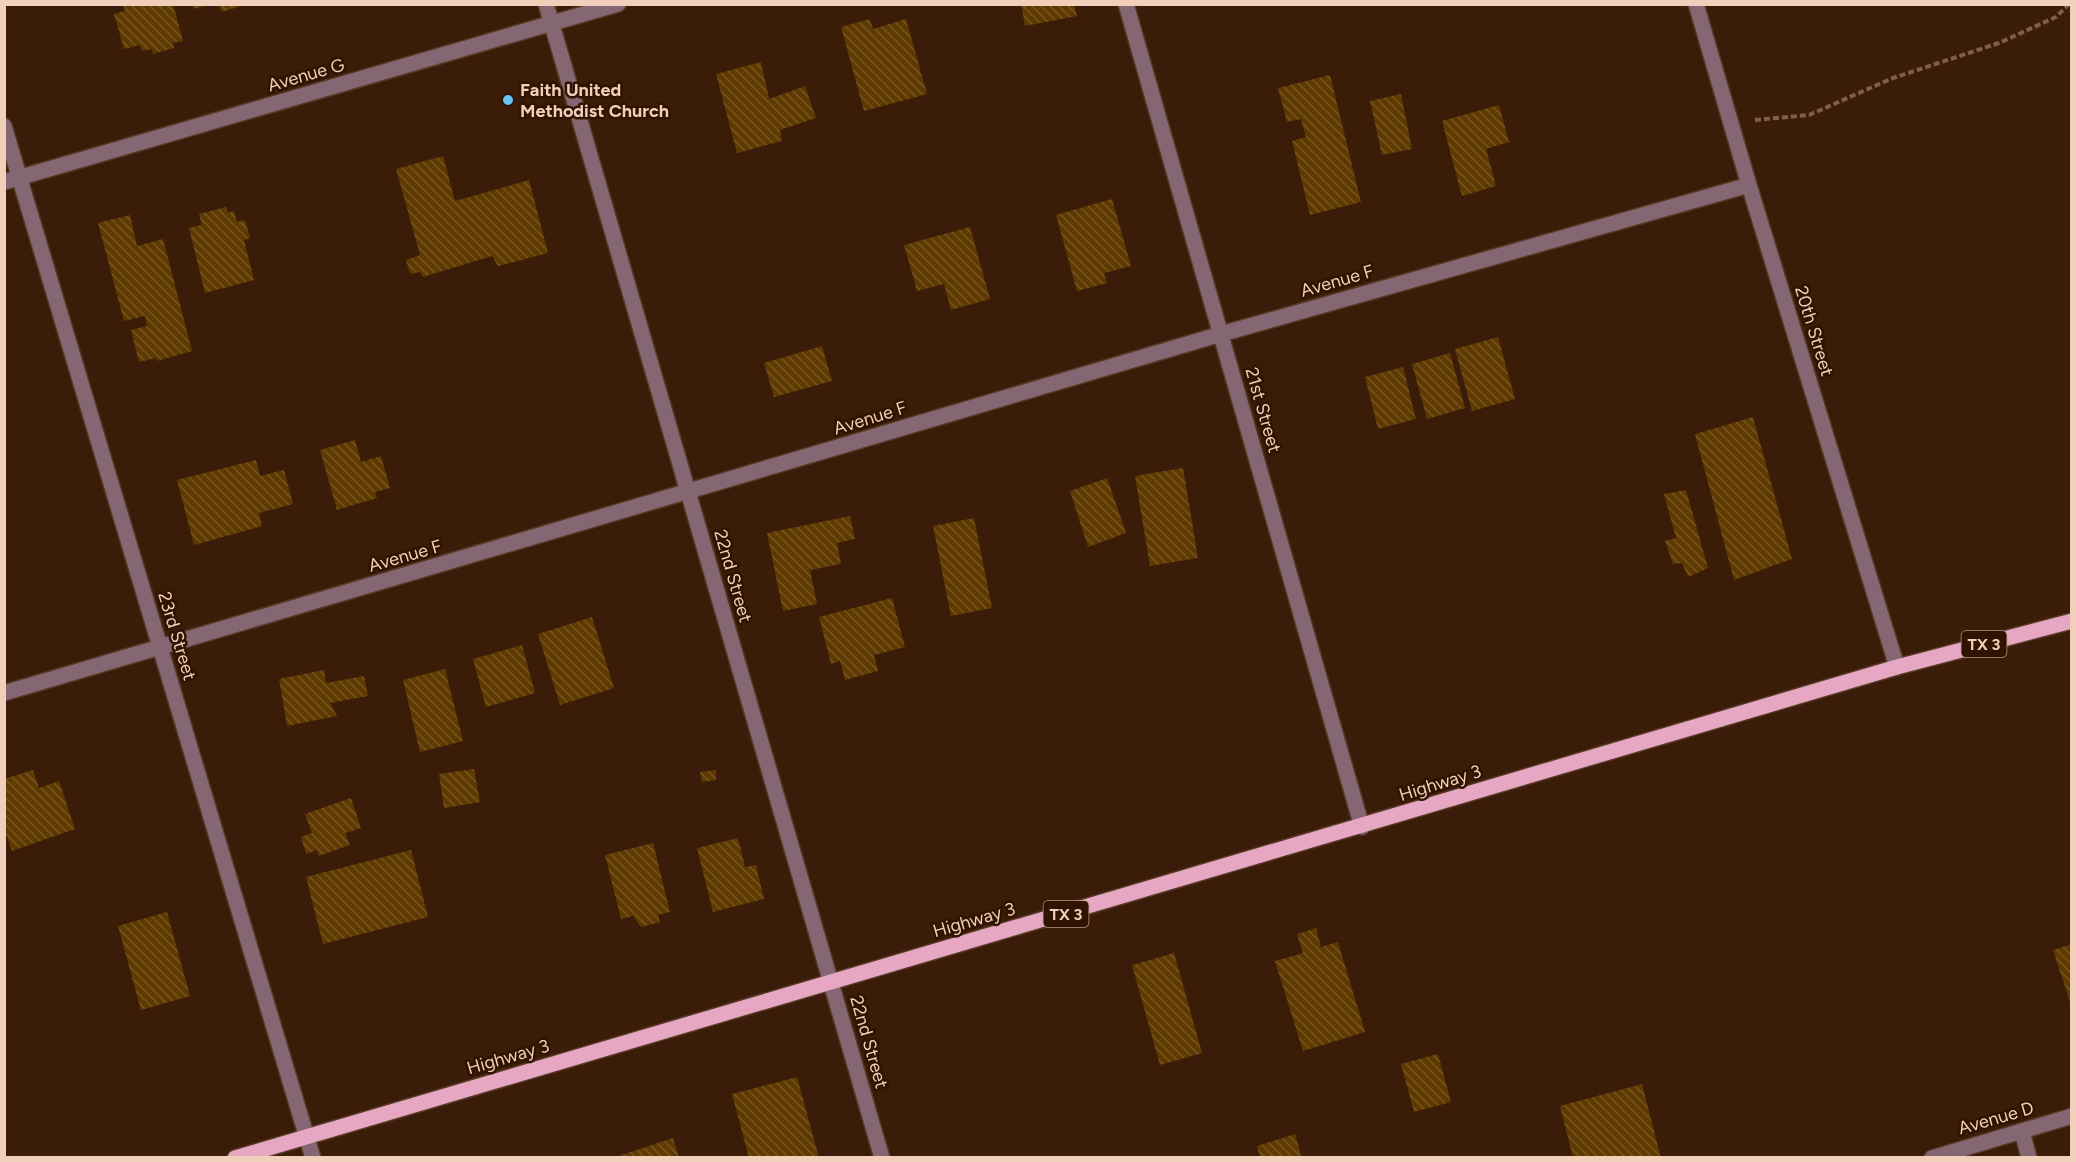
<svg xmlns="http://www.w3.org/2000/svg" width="2076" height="1162" font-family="Figtree,sans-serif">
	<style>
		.building { fill: url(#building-back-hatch) }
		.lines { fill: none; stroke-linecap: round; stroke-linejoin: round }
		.minor-casing { stroke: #583925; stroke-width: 18 }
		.major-casing { stroke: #583925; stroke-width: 18 }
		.path { stroke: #7f5f4b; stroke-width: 4; stroke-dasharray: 6 3; stroke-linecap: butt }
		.minor { stroke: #856773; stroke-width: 15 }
		.major { stroke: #e5a7c2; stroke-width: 15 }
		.poi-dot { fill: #68c4f0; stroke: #301301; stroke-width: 2 }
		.labels { text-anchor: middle; stroke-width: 5; stroke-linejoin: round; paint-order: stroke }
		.shield { fill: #301301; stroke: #b89783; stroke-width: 1.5 }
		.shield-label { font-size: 16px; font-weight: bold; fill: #f2cfbb }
		.street-label { font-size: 18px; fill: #f2cfbb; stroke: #301301 }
		.poi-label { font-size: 18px; font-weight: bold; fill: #f2cfbb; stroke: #301301; text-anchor: start }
	</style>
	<defs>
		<pattern id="building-back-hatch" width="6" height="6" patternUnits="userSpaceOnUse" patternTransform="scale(1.5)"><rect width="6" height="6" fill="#5e3a00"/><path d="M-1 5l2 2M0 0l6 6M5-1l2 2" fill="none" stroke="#765523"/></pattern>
	</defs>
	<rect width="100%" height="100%" fill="#3b1c08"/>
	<!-- building -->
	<path class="building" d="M123,4H173L183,41L173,43L174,48L153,54L152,49L142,51L140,45L124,49L114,14L125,11Z
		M192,4H208V5L194,9Z
		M1021,4H1074L1077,16L1025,26Z
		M219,5H244L222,12Z
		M870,19L873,29L906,19L927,94L864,111L841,27Z
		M761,62L769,99L805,86L816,118L780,130L782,141L737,153L716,74Z
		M1330,75L1361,202L1310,215L1292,141L1306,137L1301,119L1287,122L1278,88Z
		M1401,94L1412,149L1382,155L1370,101Z
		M1499,105L1509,142L1486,149L1496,186L1462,196L1442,121Z
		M443,156L455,201L529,180L548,253L498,266L492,256L423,277L420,272L410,274L406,260L420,255L396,169Z
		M1112,199L1131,266L1104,273L1107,283L1077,291L1056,215Z
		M226,207L228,213L234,211L237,222L245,220L250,238L244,240L254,280L205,293L189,228L202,225L199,214Z
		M130,215L137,246L163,239L192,351L157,361L156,358L139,362L131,330L147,326L145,316L124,321L98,223Z
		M970,227L990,299L951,310L944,284L917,291L904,245Z
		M1498,337L1515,399L1472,411L1455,349Z
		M822,346L832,381L774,397L764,363Z
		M1450,353L1465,408L1427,419L1412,364Z
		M1403,367L1416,419L1378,429L1365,377Z
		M1753,417L1792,559L1734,580L1695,434Z
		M355,440L361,462L381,456L390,488L375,492L377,498L337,510L320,450Z
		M256,460L260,476L284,470L293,504L259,513L262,526L194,545L177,480Z
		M1183,468L1198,558L1150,566L1135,476Z
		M1107,478L1126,533L1088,547L1070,491Z
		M1686,490L1708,568L1688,577L1682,563L1673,564L1665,541L1676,538L1664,494Z
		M850,516L855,539L837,543L841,564L810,570L817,604L783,611L767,533Z
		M974,518L992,608L951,616L933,526Z
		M892,598L905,647L874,655L878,671L845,680L840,661L831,664L819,617Z
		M592,617L614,688L560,705L538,634Z
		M522,645L535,693L486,707L473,659Z
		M445,669L463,741L420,752L403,680Z
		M324,670L326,683L364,676L368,696L330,703L337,716L287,726L279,679Z
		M474,769L480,802L444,808L439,774Z
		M33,770L39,788L59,781L75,829L12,851L4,829V779Z
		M716,770V780L702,782L700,772Z
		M351,798L361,828L345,833L350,845L319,856L317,850L306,854L301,837L312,833L305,814Z
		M738,838L745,867L756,865L764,899L713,912L697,848Z
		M653,843L670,912L658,915L660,922L641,927L633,916L621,919L605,855Z
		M411,850L428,917L323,944L306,877Z
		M167,912L190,996L141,1010L118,926Z
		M1316,928L1321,947L1338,942L1365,1032L1303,1051L1275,961L1303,953L1297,934Z
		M2072,944V1005H2071L2053,950Z
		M1174,953L1202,1053L1160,1065L1132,965Z
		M1438,1054L1451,1102L1414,1112L1401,1064Z
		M797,1077L819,1158H749L732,1094Z
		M1642,1084L1661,1158H1573L1560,1106Z
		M1295,1134L1302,1158H1260L1257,1146Z
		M673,1138L679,1158H615V1157Z"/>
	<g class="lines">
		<!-- minor casing -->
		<g class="minor-casing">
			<path id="minor" d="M546,4L882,1158
				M1126,4L1362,827
				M1696,4L1749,185L1897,667
				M4,126L313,1158
				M4,182L618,4
				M4,693L1221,334L1749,185
				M2022,1131L2029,1158
				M1932,1158L2072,1116"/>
		</g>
		<!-- major casing -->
		<g class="major-casing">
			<path id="major" d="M235,1158L1897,667L2072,621"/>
		</g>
		<!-- path -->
		<path class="path" d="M1755,120L1809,115L1893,78L1999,43L2056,17L2069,4"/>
		<!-- minor -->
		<use href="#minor" class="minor"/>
		<!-- major -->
		<use href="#major" class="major"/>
	</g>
	<!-- markers -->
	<circle class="poi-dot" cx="508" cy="100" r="6"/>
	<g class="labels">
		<!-- shield labels -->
		<g class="shield">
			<rect x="1961.5" y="631" width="45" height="26" rx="4.5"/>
			<rect x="1043.5" y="901" width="45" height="26" rx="4.5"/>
		</g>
		<g class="shield-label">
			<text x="1984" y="650">TX 3</text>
			<text x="1066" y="920">TX 3</text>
		</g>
		<!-- street labels -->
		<g class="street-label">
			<text transform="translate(306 75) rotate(-16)" y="6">Avenue G</text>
			<text transform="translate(1337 281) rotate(-16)" y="6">Avenue F</text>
			<text transform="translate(1814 331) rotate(73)" y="6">20th Street</text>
			<text transform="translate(1263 410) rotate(74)" y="6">21st Street</text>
			<text transform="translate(870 418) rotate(-17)" y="6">Avenue F</text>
			<text transform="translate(405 556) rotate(-16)" y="6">Avenue F</text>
			<text transform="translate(733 576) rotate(74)" y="6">22nd Street</text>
			<text transform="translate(177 636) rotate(73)" y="6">23rd Street</text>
			<text transform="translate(1440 783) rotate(-17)" y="6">Highway 3</text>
			<text transform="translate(974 920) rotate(-16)" y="6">Highway 3</text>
			<text transform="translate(869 1042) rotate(74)" y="6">22nd Street</text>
			<text transform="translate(508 1057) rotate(-16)" y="6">Highway 3</text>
			<text transform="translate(1996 1118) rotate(-16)" y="6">Avenue D</text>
		</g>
		<!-- poi labels -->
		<g class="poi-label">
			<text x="520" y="96">Faith United<tspan x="520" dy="21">Methodist Church</tspan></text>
		</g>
	</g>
	<!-- border -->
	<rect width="2076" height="1162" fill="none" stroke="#f2cfbb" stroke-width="12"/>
</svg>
